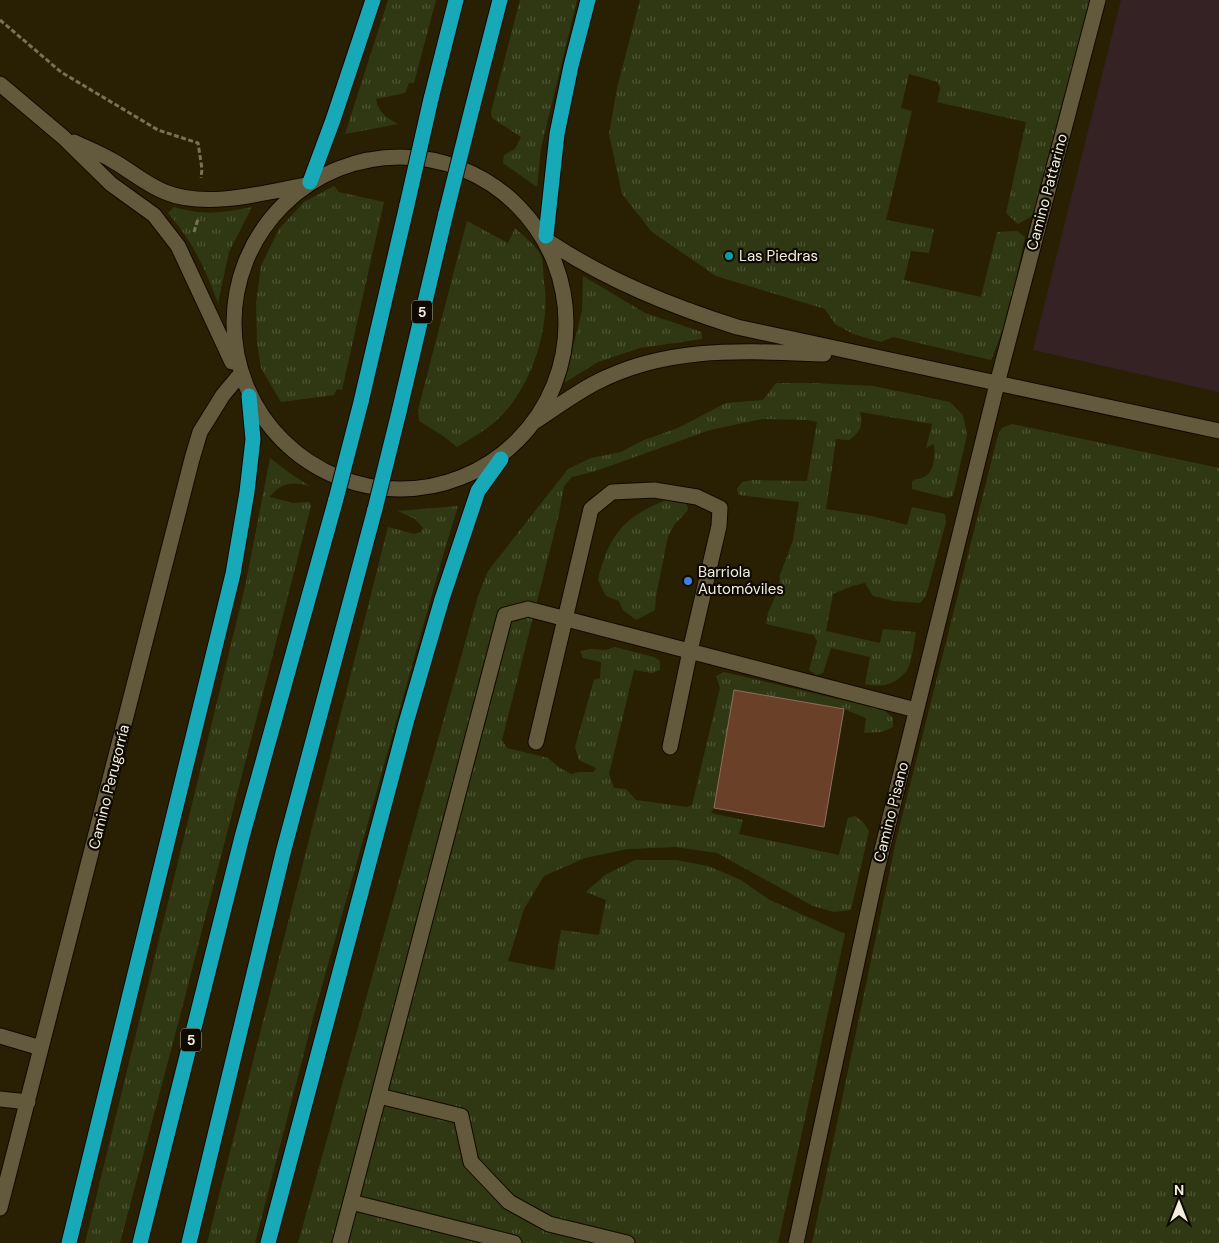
<svg xmlns="http://www.w3.org/2000/svg" width="1219" height="1243" font-family="'DM Sans',sans-serif">
	<style>
		.industrial { fill: #352224 }
		.grass { fill: url(#grass-tufts) }
		.building { fill: #6a4029; stroke: #8c6f5f }
		.lines { fill: none; stroke-linecap: round; stroke-linejoin: round }
		.minor-casing { stroke: #110900; stroke-width: 17 }
		.highway-casing { stroke: #110900; stroke-width: 17 }
		.path { stroke: #787059; stroke-width: 3; stroke-dasharray: 5 2.5; stroke-linecap: butt }
		.minor { stroke: #63593d; stroke-width: 15 }
		.highway { stroke: #18a9b9; stroke-width: 15 }
		.highway-bridge-casing { stroke: #110900; stroke-width: 17; stroke-linecap: butt }
		.highway-bridge { stroke: #18a9b9; stroke-width: 15 }
		.culture-dot { fill: #0f9aa8; stroke: #0e0a02; stroke-width: 2 }
		.shop-dot { fill: #3f7fe0; stroke: #0e0a02; stroke-width: 2 }
		.labels { text-anchor: middle; stroke-width: 4.5; stroke-linejoin: round; paint-order: stroke }
		.shield { fill: #0e0a02; stroke: #aeaa9c; stroke-width: 1 }
		.shield-label { font-size: 14px; font-weight: bold; fill: #f3eede }
		.street-label { font-size: 15px; fill: #f3eede; stroke: #0e0a02 }
		.poi-label { font-size: 15px; fill: #f3eede; stroke: #0e0a02; text-anchor: start }
	</style>
	<defs>
		<pattern id="grass-tufts" width="24" height="20" patternUnits="userSpaceOnUse" patternTransform="scale(1.25)"><rect width="24" height="20" fill="#303813"/><path d="M3 7l-1-3M5 7V3M7 7l1-3M15 17l-1-3M17 17v-4M19 17l1-3" fill="none" stroke="#4e5535"/></pattern>
	</defs>
	<rect width="100%" height="100%" fill="#292004"/>
	<!-- industrial -->
	<path class="industrial" d="M1121,0H1219V392L1033,350Z"/>
	<!-- grass -->
	<path class="grass" d="M388,0H436L414,83H409L405,93L376,99C378,112 387,118 398,124L345,134Z
		M520,0H577L541,148L537,187L503,163L504,155L515,149L521,137L492,118L491,112Z
		M640,0H1091L1034,215L1018,224L1006,213L1026,122L937,102L940,89L938,82L909,74L901,108L912,111L886,220L934,229L929,253L911,251L904,280L981,297L997,232L1017,231L1025,237L1008,317L991,360L893,337L881,342L853,334L835,324L825,309L716,276L652,232L622,194L609,134L617,88Z
		M334,186L339,192L384,202L342,390L337,389L334,395L281,402L261,368L257,342L256,303L261,266L279,229L304,202Z
		M174,207C205,216 221,213 252,207L229,252L218,303C205,268 193,242 168,213Z
		M467,221L508,243L515,228C522,235 533,243 539,252C544,258 543,273 544,282C551,325 533,382 503,414C490,428 474,437 457,447L442,435L419,421L418,410Z
		M583,276L645,313L702,332V339L640,348L598,362L564,383L582,311Z
		M776,383H813L873,386L950,402L963,415L967,435L953,496L947,498L912,489V481C916,479 920,479 924,477C935,472 935,454 934,444L926,448L932,424L860,412C863,426 861,431 849,440L836,439L826,509L871,516L907,525L912,507L945,514L946,522L926,596L920,603L894,601L873,596L865,583L852,586L833,594L826,631L880,643L883,629L916,632C914,642 912,663 907,670C897,685 881,688 865,684L870,657L831,648L823,673L816,675L809,670L817,641L814,635L766,624L768,613L779,588L780,575L793,540L799,502L739,495L737,489L742,482L753,480L807,481L817,422L807,420L762,419L710,430L596,471L572,477L564,486L559,514L502,740L507,748L548,758L560,768L571,774L579,772H594L596,768L579,760L575,747L594,680L600,678L601,662L583,658L580,651L590,649L606,650L615,647L654,657L660,661V670L652,673L634,670L609,774L614,788L626,789L636,800L687,807L692,805L720,688L716,676L724,672L884,710L893,718V727L882,732L864,733L866,718L844,709L734,691L714,808L711,813L743,820L739,834L839,855L848,818L855,816L863,822L869,831L851,910L834,912L813,906L717,853L676,847L628,849L585,858L544,876L524,909L508,961L554,970L561,930L599,935L606,900L586,892L605,875L635,860H676L708,866L741,880L768,899L845,934L778,1243H298L478,596L488,571L568,469L591,458L621,452L644,440L678,428L726,403L763,400Z
		M1012,424L1219,468V1243H812L896,841L998,435L1002,428Z
		M270,458L291,474L311,487C295,481 280,482 270,497L293,503L310,502L311,506L180,1016L120,1243H85L245,587Z
		M668,499L686,500L688,510L675,524L668,536L656,596L655,610L636,620L623,610L619,601L606,596L598,580C609,534 624,517 668,499Z
		M458,506L442,559L313,1018L255,1243H207L388,527L414,534L421,532L423,528L415,519L398,511Z"/>
	<!-- building -->
	<path class="building" d="M734,690L844,709L824,827L714,808Z"/>
	<g class="lines">
		<!-- minor casing -->
		<g class="minor-casing">
			<path id="minor" d="M0,84L63,137L111,184L154,215L178,246L232,362
				M74,142C87,148 102,154 115,162C132,172 147,185 165,192C206,209 263,193 305,185
				M234 323a166 166 0 1 1 332 0a166 166 0 1 1-332 0Z
				M551,243C609,281 671,306 737,327L1219,431
				M534,422C554,409 574,394 595,383C668,345 745,351 824,354
				M536,742L591,509L612,492L654,490L697,497L720,508L719,526L690,651L670,747
				M0,1036L41,1048
				M379,1096L461,1116L471,1162L509,1202L549,1224L627,1243
				M0,1099L28,1102
				M351,1202L514,1243
				M0,1208L192,459L200,432L223,395L238,377
				M340,1243L505,615L528,609L916,710
				M796,1243L877,870L997,384L1098,0"/>
		</g>
		<!-- highway casing -->
		<g class="highway-casing">
			<path id="highway" d="M431,99L456,0
				M472,109L500,0
				M310,182L333,120L373,0
				M546,236L557,134L571,66L588,0
				M361,402L407,205
				M399,412L446,213
				M69,1243L233,574L247,492L253,439L249,396
				M140,1243L242,837L336,499
				M189,1243L283,853L375,509
				M268,1243L406,723L442,599L478,491L501,459"/>
		</g>
		<!-- path -->
		<path class="path" d="M0,20L61,72L158,130L198,143L202,169L201,178
			M194,232L198,219"/>
		<!-- minor -->
		<use href="#minor" class="minor"/>
		<!-- highway -->
		<use href="#highway" class="highway"/>
		<!-- highway-bridge casing -->
		<g class="highway-bridge-casing">
			<path id="highway-bridge" d="M407,205L431,99
				M446,213L472,109
				M336,499L361,402
				M375,509L399,412"/>
		</g>
		<!-- highway-bridge -->
		<use href="#highway-bridge" class="highway-bridge"/>
	</g>
	<!-- markers -->
	<circle class="culture-dot" cx="729" cy="256" r="5"/>
	<circle class="shop-dot" cx="688" cy="581" r="5"/>
	<g class="labels">
		<!-- shield labels -->
		<g class="shield">
			<rect x="412" y="300.5" width="20" height="23" rx="4"/>
			<rect x="181" y="1028.5" width="20" height="23" rx="4"/>
		</g>
		<g class="shield-label">
			<text x="422" y="317">5</text>
			<text x="191" y="1045">5</text>
		</g>
		<!-- street labels -->
		<g class="street-label">
			<text transform="translate(1047 192) rotate(-75)" y="5">Camino Pattarino</text>
			<text transform="translate(109 787) rotate(-76)" y="5">Camino Perugorría</text>
			<text transform="translate(891 812) rotate(-76)" y="5">Camino Pisano</text>
		</g>
		<!-- poi labels -->
		<g class="poi-label">
			<text x="739" y="261">Las Piedras</text>
			<text x="698" y="577">Barriola<tspan x="698" dy="17">Automóviles</tspan></text>
		</g>
	</g>
	<!-- north arrow -->
	<g transform="translate(1179 1203)" stroke="#0e0a02" stroke-width="4" paint-order="stroke">
	<path d="M0-4L9 19L0 12L-9 19Z" fill="#f3eede"/>
	<text y="-8" font-size="14" font-weight="bold" text-anchor="middle" fill="#f3eede">N</text>
	</g>
</svg>
